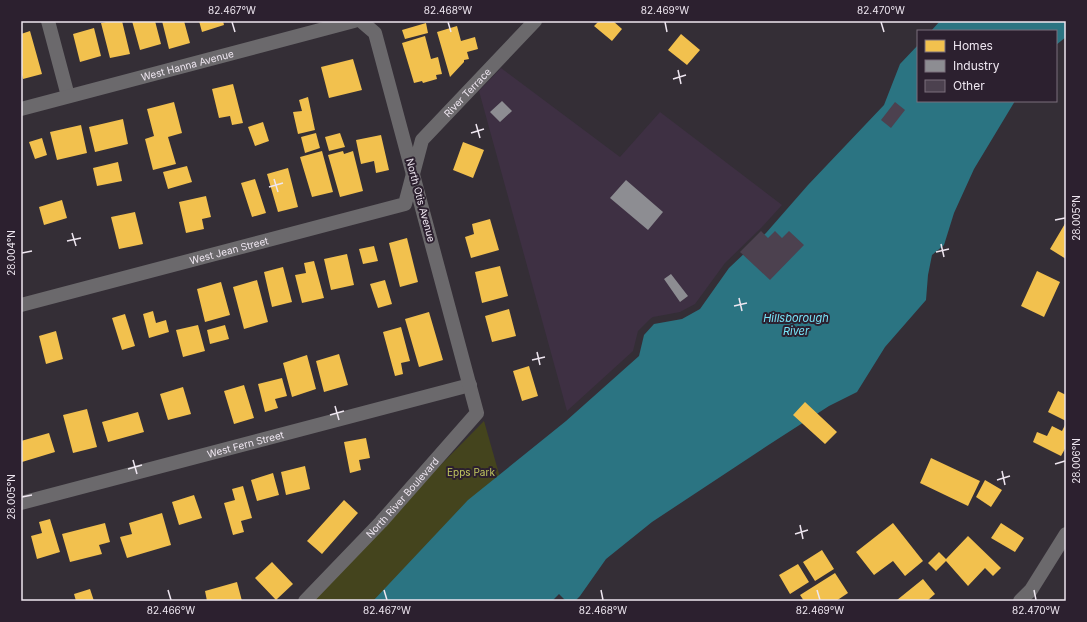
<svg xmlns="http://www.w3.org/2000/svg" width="1087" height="622" font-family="Inter,sans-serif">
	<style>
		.built { fill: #3e3043 }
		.green { fill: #44441d }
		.water { fill: #2b7482 }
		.homes { fill: #f2c14e }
		.industry { fill: #8d8d92 }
		.building { fill: #4c414f }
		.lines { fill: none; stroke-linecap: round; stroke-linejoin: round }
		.minor { stroke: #6b696c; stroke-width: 14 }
		.ticks { fill: none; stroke: #eee6f0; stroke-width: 1.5 }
		.labels { text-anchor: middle; stroke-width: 4; stroke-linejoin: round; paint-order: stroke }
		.street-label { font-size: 10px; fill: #eee6f0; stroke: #2c202f }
		.park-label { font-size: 10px; fill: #c1c75f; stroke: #2c202f }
		.water-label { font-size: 11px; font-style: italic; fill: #79e5f9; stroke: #2c202f }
		.neatline { fill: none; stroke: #eee6f0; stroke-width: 1.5 }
		.ticks-label { font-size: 10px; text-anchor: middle; fill: #eee6f0 }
	</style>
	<rect width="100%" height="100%" fill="#342e36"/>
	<!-- built -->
	<path class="built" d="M501,68L620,157L660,112L782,205L761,228L725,263L695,304L680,312L653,317L650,319L638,331L633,351L567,411L479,91Z"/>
	<!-- green -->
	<path class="green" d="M484,421L501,481L381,601H307Z"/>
	<!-- water -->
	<path class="water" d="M940,21H1066V37L1056,45V31H931Z
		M918,45V101H1015L974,169L954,213L944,245L932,255L928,275L926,300L885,347L857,392L829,406L770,444L652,522L606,559L580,596L575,601H566L559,594L552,601H373L468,500L566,421L639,356L644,335L654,324L682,319L700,309L729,268L766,233L808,185L884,105L900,64Z"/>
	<!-- homes -->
	<path class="homes" d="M111,21H122L130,54L110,58L101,23Z
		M132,21H155L161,44L140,50Z
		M162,21H184L190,43L169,49Z
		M199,21H223L224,25L202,32Z
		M599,21H613L622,29L612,41L594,26Z
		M426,23L428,33L405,39L402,30Z
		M457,26L461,41L475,37L478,49L467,52L469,59L464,60V62L450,77L437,32Z
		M94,28L101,56L80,62L73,34Z
		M30,31L42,74L23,79L21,71V34Z
		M681,34L700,50L687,65L668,50Z
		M425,36L431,59L438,57L442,74L436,75L437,79L423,83L422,81L414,83L402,43Z
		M353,59L362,90L329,98L321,67Z
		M233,84L243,123L232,125L230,116L219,118L212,89Z
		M308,97L315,130L298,134L293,112L302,111L299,100Z
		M174,102L182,133L168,137L176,164L153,170L145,139L154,136L147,109Z
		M123,119L128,144L95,152L89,127Z
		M263,122L269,141L255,146L248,127Z
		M81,125L87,153L57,160L50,132Z
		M316,133L320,148L305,153L301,137Z
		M340,133L345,147L329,151L325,137Z
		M381,135L389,170L376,173L374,161L361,164L356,140Z
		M42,138L47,155L35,159L29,142Z
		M463,142L484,150L473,178L453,170Z
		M322,151L333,192L312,197L300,157Z
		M343,151L344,154L353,151L363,191L340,197L328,155Z
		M118,162L122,181L97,186L93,168Z
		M187,166L192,182L168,189L163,172Z
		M288,168L298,207L278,212L267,174Z
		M255,179L266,213L252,217L241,183Z
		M206,196L211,217L202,219L204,229L186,233L179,202Z
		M62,200L67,218L44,225L39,207Z
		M135,212L143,244L119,249L111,217Z
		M490,219L499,250L471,258L465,237L474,234L472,224Z
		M1066,222V259L1050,249Z
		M407,238L418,282L400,287L389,243Z
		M374,246L378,261L363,264L359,249Z
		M347,254L354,285L331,290L324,259Z
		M314,261L324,298L302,303L295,275L306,273L304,263Z
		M500,266L508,296L482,303L475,272Z
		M283,267L292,302L272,307L264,272Z
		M1037,271L1060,282L1044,317L1021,306Z
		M257,280L268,322L244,329L233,287Z
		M385,280L392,304L378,308L370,284Z
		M221,282L230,315L205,322L197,289Z
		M509,309L516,336L492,342L485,316Z
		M153,311L156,323L166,320L169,332L149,338L143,314Z
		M429,312L443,360L419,367L405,319Z
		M125,314L135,346L122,350L112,318Z
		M198,325L205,351L183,357L176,330Z
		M225,325L229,339L210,344L207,330Z
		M401,327L410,361L401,363L403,374L395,376L383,332Z
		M56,331L63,359L46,364L39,336Z
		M339,354L348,385L324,392L316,361Z
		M307,355L316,389L292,397L283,363Z
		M529,366L538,396L522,401L513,371Z
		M282,378L287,396L275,399L278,408L265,412L258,384Z
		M244,385L254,418L234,424L224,391Z
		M183,387L191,414L168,420L160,394Z
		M1058,391L1066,395V421L1048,412Z
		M805,402L837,432L825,444L793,415Z
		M87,409L97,447L73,453L63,415Z
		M138,412L144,432L108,442L102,422Z
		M1066,423V447L1061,456L1033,442L1037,432L1047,436L1052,426L1062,431Z
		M49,433L55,452L22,462L21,441Z
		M366,438L370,458L359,460L361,470L350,473L344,442Z
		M931,458L980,481L968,506L920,483Z
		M305,466L310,489L286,495L281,472Z
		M273,473L279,495L257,501L251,480Z
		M985,480L1002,490L991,507L976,497Z
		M243,486L252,518L241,521L244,532L233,535L224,503L235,500L232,489Z
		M194,495L202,518L179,525L172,502Z
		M344,500L358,513L322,554L307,541Z
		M162,513L171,545L127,558L120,537L132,534L129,523Z
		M50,519L60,552L37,559L31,536L42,533L39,522Z
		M105,523L110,542L99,545L102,554L70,562L62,534Z
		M893,523L923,561L905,576L893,561L874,575L856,552Z
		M1001,523L1024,538L1015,552L991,538Z
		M968,536L1001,568L993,576L985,568L968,586L946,561L936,571L928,563L939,552L946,559Z
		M822,550L834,569L815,581L803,562Z
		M272,562L293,584L276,600L255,578Z
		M798,564L809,582L790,594L779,575Z
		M835,573L848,593L836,601H804L800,595Z
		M923,579L935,594L927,601H898L897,600Z
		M237,582L242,601H207L205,591Z
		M90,589L94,601H76L74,594Z"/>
	<!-- industry -->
	<path class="industry" d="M502,101L512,111L500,122L490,112Z
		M626,180L663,212L648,230L610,198Z
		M671,274L688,296L680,302L664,279Z"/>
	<!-- building -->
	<path class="building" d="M895,102L905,110L891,128L881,120Z
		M761,231L768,238L775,231L782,238L789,231L804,245L770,280L740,252Z"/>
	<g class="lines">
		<!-- minor -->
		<g class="minor">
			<path d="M48,21L68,96"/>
			<path id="s1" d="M21,109L354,21"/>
			<path id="s2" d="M21,305L405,204L422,140L535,21"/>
			<path id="s3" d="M21,503L470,385"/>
			<path id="s4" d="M305,601L381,522L477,413L375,33L361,21"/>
			<path d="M1020,601L1031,590L1066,534"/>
		</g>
	</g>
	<!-- ticks -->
	<path class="ticks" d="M232,22L235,32M448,22L451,32M665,22L667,32M881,22L884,32M678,70L681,84M673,79L686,75M476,124L480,138M471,133L484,129M274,179L278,192M269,187L283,183M1055,220L1065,218M72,233L76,246M67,241L81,238M941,244L944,257M936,252L949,249M22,253L32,251M739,298L742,311M734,306L747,303M537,352L540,365M532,360L545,357M335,406L339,420M330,415L344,411M133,460L137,474M1055,464L1065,461M128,469L142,465M1002,471L1005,485M997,480L1010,476M22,497L32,495M800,525L803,539M795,534L808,530M168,590L171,600M384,590L387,600M601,590L603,600M817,590L820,600M1034,590L1036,600"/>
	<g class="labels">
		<!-- street labels -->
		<g class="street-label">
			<text dy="4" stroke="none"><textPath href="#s1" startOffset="172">West Hanna Avenue</textPath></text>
			<text dy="4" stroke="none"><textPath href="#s2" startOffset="529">River Terrace</textPath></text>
			<text transform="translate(421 200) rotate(75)" y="4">North Otis Avenue</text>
			<text dy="4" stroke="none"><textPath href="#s2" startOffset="215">West Jean Street</textPath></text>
			<text dy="4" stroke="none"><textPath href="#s3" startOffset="232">West Fern Street</textPath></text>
			<text dy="4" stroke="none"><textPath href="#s4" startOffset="142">North River Boulevard</textPath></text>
		</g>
		<!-- park labels -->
		<g class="park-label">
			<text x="471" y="476">Epps Park</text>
		</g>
		<!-- water labels -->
		<g class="water-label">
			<text x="796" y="322">Hillsborough<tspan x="796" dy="13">River</tspan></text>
		</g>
	</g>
	<!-- border -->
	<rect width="1087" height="622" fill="none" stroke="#2c202f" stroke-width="44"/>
	<!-- legend -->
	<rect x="917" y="30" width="140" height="72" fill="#2c202f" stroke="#7a6f7c"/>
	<rect x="925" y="40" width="20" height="12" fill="#f2c14e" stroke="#7a6f7c"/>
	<text x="953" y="50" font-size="12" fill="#eee6f0">Homes</text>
	<rect x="925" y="60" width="20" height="12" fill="#8d8d92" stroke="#7a6f7c"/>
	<text x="953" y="70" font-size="12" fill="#eee6f0">Industry</text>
	<rect x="925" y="80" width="20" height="12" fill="#4c414f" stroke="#7a6f7c"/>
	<text x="953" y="90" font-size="12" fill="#eee6f0">Other</text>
	<rect x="22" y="22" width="1043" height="578" class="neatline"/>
	<g class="ticks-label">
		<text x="232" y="14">82.467°W</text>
		<text x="448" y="14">82.468°W</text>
		<text x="665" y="14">82.469°W</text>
		<text x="881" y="14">82.470°W</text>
		<text transform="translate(1076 218) rotate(-90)" y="4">28.005°N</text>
		<text transform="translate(11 253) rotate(-90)" y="4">28.004°N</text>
		<text transform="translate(1076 461) rotate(-90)" y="4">28.006°N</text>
		<text transform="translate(11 497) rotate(-90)" y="4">28.005°N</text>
		<text x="171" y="614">82.466°W</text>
		<text x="387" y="614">82.467°W</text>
		<text x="603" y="614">82.468°W</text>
		<text x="820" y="614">82.469°W</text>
		<text x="1036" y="614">82.470°W</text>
	</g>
</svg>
